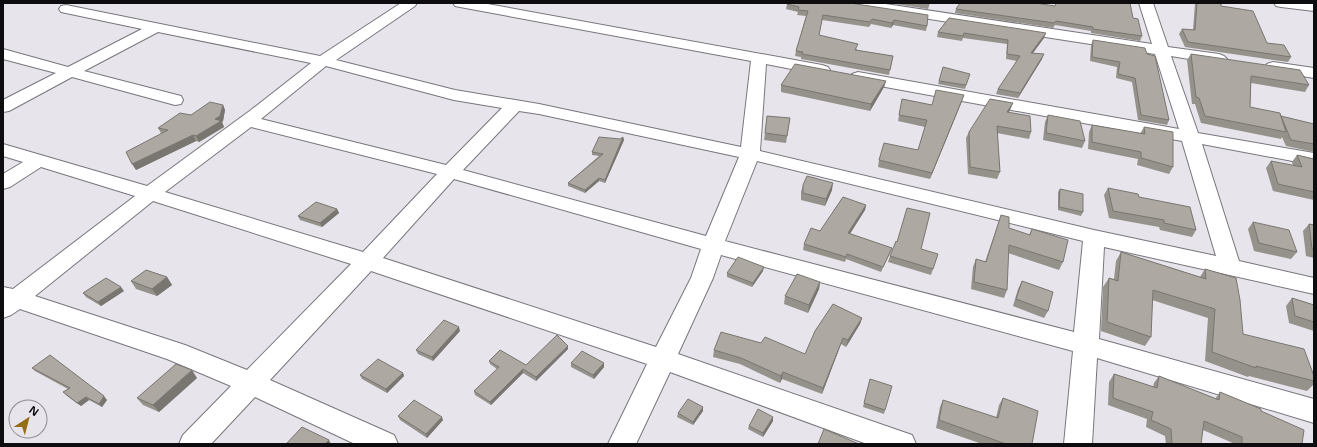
<svg xmlns="http://www.w3.org/2000/svg" width="1317" height="447" font-family="'Noto Sans',sans-serif">
	<style>
		.lines { fill: none; stroke-linecap: round; stroke-linejoin: round }
		.street-casing { stroke: #78767d; stroke-width: 2 }
		.street { fill: #fff; fill-rule: evenodd }
		.wall { fill: #95918b }
		.shaded-wall { fill: #797671 }
		.building { fill: #ada9a2; stroke: #797671 }
	</style>
	<rect width="100%" height="100%" fill="#e7e4ec"/>
	<g class="lines">
		<!-- street casing -->
		<g class="street-casing">
			<path id="street" d="M401,3H417L415,6L336,60L455,90L539,104L741,147L751,61L460,7L455,6L453,3H482L822,65L828,67L830,70L828,73L822,75L766,64L760,151L1094,230L1216,256L1182,141L858,82L852,80L850,77L852,74L858,72L1179,129L1155,54L852,7L847,6L845,3H879L1152,44L1139,3H1153L1168,47L1219,54L1224,56L1227,59L1224,62L1219,64L1171,56L1198,133L1314,153V165L1202,144L1239,261L1314,278V294L1104,247L1099,339L1314,399V423L1097,358L1092,444H1064L1073,351L721,255L713,278L678,354L912,435L916,444H867L670,372L636,444H608L647,364L371,271L270,380L394,435L398,444H355L255,397L211,444H179L183,435L231,386L167,359L20,309L11,315L3,318V287L13,289L135,196L41,167L10,187L3,189V174L23,162L3,156V144L147,186L251,110L311,63L158,32L84,71L181,96L183,100L181,104L175,105L72,77L9,111L3,112V100L56,73L3,59V49L68,67L142,29L61,12L59,9L61,6L66,5L320,56ZM326,66L454,100L502,108L446,165L261,119ZM519,111L539,114L739,157L706,236L463,170ZM251,127L437,174L363,252L165,192ZM757,161L1083,241L1074,332L725,241ZM454,179L701,249L691,278L656,347L383,258ZM153,201L351,264L247,370L185,345L35,296Z
				M1274,3H1314V11L1281,7L1276,6Z
				M1273,62L1314,68V78L1267,70L1265,67L1267,64Z"/>
		</g>
		<!-- street -->
		<use href="#street" class="street"/>
	</g>
	<!-- wall -->
	<path class="wall" d="M850,3L927,26L926,31L893,25L891,28L871,24L869,27L822,20L819,35L857,49V50L893,56L889,75L801,59V57L795,56L796,51L806,16L797,15L798,12L786,9L787,4Z
		M889,3H930L928,9Z
		M1195,3H1218L1267,43L1291,57L1288,62L1185,47L1179,34L1182,29L1193,30Z
		M956,9L1133,18L1142,36L1140,41L1091,33V31L1055,25L1053,28L955,13Z
		M949,18L1044,38L1033,53L1042,59L1018,98L996,94L998,89L1017,61L1006,59L1007,44L963,38L962,41L937,37L938,32Z
		M1093,40L1147,54L1169,120L1167,125L1138,120L1132,82L1116,78L1117,67L1090,61L1091,45Z
		M1191,54L1309,85L1305,92L1251,83L1250,107L1281,117L1314,124V152L1286,146L1282,137L1281,139L1201,123L1195,104H1192L1187,60Z
		M970,74L965,89L938,84L939,81Z
		M886,81L884,87L870,111L781,92V85Z
		M902,99L932,105L962,101L930,179L878,167L879,160L918,150L925,127L898,121Z
		M1013,103L1009,112L1031,132L1029,139L997,133L1000,172L997,179L968,174L966,138L969,132Z
		M223,105L225,110L223,121L222,122L224,127L199,142L196,141L136,170L161,133L158,128L191,115Z
		M1048,115L1085,141L1082,148L1043,140L1045,122Z
		M789,125L786,143L764,140L765,133Z
		M1092,125L1140,134L1144,127L1173,167L1169,174L1137,165L1138,159L1088,149L1089,132Z
		M623,137L624,140L605,183L599,181L585,193L568,186V183L599,156L592,155V152L620,139Z
		M1297,155L1314,159V200L1273,191L1266,168L1271,161L1293,166L1292,162Z
		M803,185L832,190L825,206L801,200V192Z
		M1108,188L1139,197L1196,230L1192,237L1160,230L1159,227L1109,218L1104,195Z
		M1060,189L1083,212L1081,216L1058,210V192Z
		M866,205L865,210L850,234L892,248L890,253L881,272L846,259L845,262L803,250L804,244L820,231Z
		M337,209L339,213L322,227L300,220L298,216Z
		M1001,215L1009,228L1029,235L1032,229L1063,262L1059,270L1008,253L1007,290L1004,298L971,289L973,267L976,259L985,262Z
		M1253,222L1297,252L1291,259L1254,251L1248,229Z
		M1309,224L1314,225V258L1306,256L1303,231Z
		M921,249L933,269L931,275L888,262L890,256Z
		M1121,252L1200,277L1205,269L1243,334L1314,376V384L1307,391L1249,376L1248,377L1205,361L1208,318L1152,300L1151,337L1145,346L1101,331L1103,287L1109,278L1114,279L1116,261Z
		M763,271L752,287L727,277V273Z
		M167,277L172,285L157,296L136,289L131,281Z
		M1022,281L1048,311L1044,318L1013,306L1018,289Z
		M820,282L819,289L808,313L784,304L785,296Z
		M124,291L101,306L86,297L83,293Z
		M1292,298L1314,305V331L1289,323L1286,306Z
		M862,318L860,324L846,347L841,344L822,394L782,379L780,383L740,364L713,357L714,350L761,343L805,354Z
		M460,331L433,361L418,354L416,350Z
		M568,346V349L536,381L523,373L491,405L475,395L474,391L497,369L490,364L489,361L526,365Z
		M571,363L604,367L594,379L571,367Z
		M32,368L107,400L102,407L89,400L81,406L67,396L63,392L68,389L35,371Z
		M403,373L404,376L387,393L362,379L360,375Z
		M1114,374L1153,387L1154,383L1159,376L1215,399L1220,392L1261,411L1302,444H1235L1203,430L1201,444H1166L1165,436L1146,427L1147,419L1108,405L1109,382Z
		M197,378L159,412L143,405L137,398Z
		M870,379L885,410L884,414L863,407Z
		M1003,398L1032,444H982L936,428L940,407L943,400L996,418L999,405Z
		M703,411L693,425L677,417L678,413Z
		M398,416L443,420L427,438L400,420Z
		M773,417V421L763,437L748,429L749,426Z"/>
	<!-- shaded-wall -->
	<path class="shaded-wall" d="M894,20L893,25L891,28L892,23Z
		M1046,33L1044,38L1029,58L1031,53Z
		M1044,54L1042,59L1018,98L1020,93Z
		M886,81L884,87L870,111L871,104Z
		M964,95L962,101L930,179L932,173Z
		M1013,103L1010,110L1005,119L1007,112Z
		M223,105L225,110L223,121L222,122L224,127L199,142L196,136L215,119Z
		M193,135L196,141L136,170L132,164Z
		M623,137L624,140L605,183V180Z
		M599,178V181L585,193V190Z
		M833,183L832,190L825,206L826,199Z
		M866,205L865,210L847,238L848,233Z
		M337,209L339,213L322,227L320,223Z
		M764,267L763,271L752,287L753,283Z
		M167,277L172,285L157,296L152,289Z
		M820,282L819,289L808,313L809,305Z
		M121,287L124,291L101,306L98,302Z
		M862,318L860,324L846,347L848,340Z
		M459,327L460,331L433,361L432,357Z
		M843,338L841,344L822,394L823,388Z
		M568,346V349L536,381V377Z
		M604,363V367L594,379L593,375Z
		M523,369V373L491,405L490,402Z
		M192,370L197,378L159,412L153,405Z
		M783,372L782,379L780,383L781,376Z
		M403,373L404,376L387,393L386,389Z
		M104,396L107,400L102,407L99,404Z
		M86,397L89,400L81,406L77,403Z
		M703,407V411L693,425V422Z
		M442,417L443,420L427,438L426,434Z
		M773,417V421L763,437V433Z
		M329,440L331,444H325Z"/>
	<!-- building -->
	<path class="building" d="M788,3H850L928,15L927,26L894,20L892,23L872,19L870,22L823,15L819,35L858,44L855,50L893,56L890,70L802,54L803,52L796,51L808,11L798,10L799,7L787,4Z
		M960,3H1035L1055,6L1056,3H1130L1133,18L1138,19L1142,36L1093,29V27L1056,21L1054,23L956,9Z
		M1197,3H1218L1221,4V6L1253,11L1267,43L1284,45L1291,57L1188,42L1182,29L1195,30Z
		M949,18L1046,33L1031,53L1044,54L1020,93L998,89L1020,56L1007,54L1008,40L964,33L963,36L938,32Z
		M1093,40L1145,48L1147,54L1155,56L1169,120L1141,115L1135,78L1118,74L1120,62L1092,57Z
		M1191,54L1300,70L1309,85L1251,76L1250,107L1280,113L1286,132L1205,116L1199,98L1196,97Z
		M795,64L886,81L871,104L781,85Z
		M943,67L970,74L966,85L939,81Z
		M936,90L964,95L932,173L879,160L884,143L918,150L927,120L899,115L902,99L932,105Z
		M990,99L1013,103L1007,112L1030,116L1031,132L997,126L1000,172L970,167L969,132Z
		M210,102L223,105L220,116L215,119L221,121L196,136L193,135L132,164L126,152L168,130L158,128L180,113L191,115Z
		M1048,115L1080,121L1085,141L1046,133Z
		M767,116L790,118L787,136L765,133Z
		M1281,116L1314,124V144L1291,140Z
		M1092,125L1145,134L1144,127L1173,132V167L1141,158V152L1092,142Z
		M599,137L620,139L623,137L605,180L599,178L585,190L568,183L603,154L592,152Z
		M1297,155L1314,159V192L1278,184L1271,161L1302,167Z
		M807,176L833,183L826,199L803,193V185Z
		M1108,188L1138,194L1139,197L1190,207L1196,230L1164,223V220L1113,211Z
		M1060,189L1083,194V212L1059,207Z
		M843,197L866,205L848,233L892,248L883,267L847,254L846,257L804,244L811,228L820,231Z
		M316,202L337,209L320,223L298,216Z
		M907,208L930,213L921,249L938,254L933,269L890,256L896,241L897,242Z
		M1001,215L1009,217V228L1030,235L1032,229L1068,240L1063,262L1009,245L1007,290L974,282L976,259L986,262Z
		M1253,222L1289,230L1297,252L1259,243Z
		M1309,224L1314,225V249H1312Z
		M1121,252L1206,279L1205,269L1236,278L1240,300L1243,334L1304,349L1314,376V381L1256,366V368L1212,352L1215,309L1153,290L1151,337L1107,322L1109,278L1118,281Z
		M738,257L764,267L753,283L727,273Z
		M146,270L167,277L152,289L131,281Z
		M797,274L820,282L809,305L785,296Z
		M106,278L121,287L98,302L83,293Z
		M1022,281L1053,292L1048,311L1016,299Z
		M1292,298L1314,305V322L1295,316Z
		M833,304L862,318L848,340L843,338L823,388L783,372L781,376L741,358L714,350L721,332L761,343L765,337L805,354L815,331Z
		M444,320L459,327L432,357L416,350Z
		M557,335L568,346L536,377L523,369L490,402L474,391L499,367L489,361L500,350L526,365Z
		M582,351L604,363L593,375L571,363Z
		M50,355L104,396L99,404L86,397L77,403L63,392L70,388L32,368Z
		M378,359L403,373L386,389L360,375Z
		M176,364L192,370L153,405L137,398Z
		M1114,374L1157,388L1159,376L1219,400L1220,392L1261,409V411L1304,430L1302,444H1242V437L1204,421L1201,444H1172L1171,429L1151,420L1153,412L1113,398Z
		M870,379L892,386L885,410L864,403Z
		M1003,398L1038,411L1032,444H1006L939,420L943,400L998,418Z
		M688,399L703,407L693,422L678,413Z
		M414,400L442,417L426,434L398,416Z
		M758,409L773,417L763,433L749,426Z
		M302,427L329,440L325,444H286Z
		M824,429L859,444H818Z"/>
	<!-- border -->
	<rect width="1317" height="447" fill="none" stroke="#0d0c0f" stroke-width="8"/>
	<!-- north arrow -->
	<g transform="translate(28 419) rotate(36)"><circle r="19" fill="#e7e4ec" stroke="#908e94"/>
	<path d="M0-3L7 15L0 10L-7 15Z" fill="#946d17"/>
	<text y="-6" font-size="11" font-weight="bold" text-anchor="middle" fill="#0d0c0f">N</text>
	</g>
</svg>
